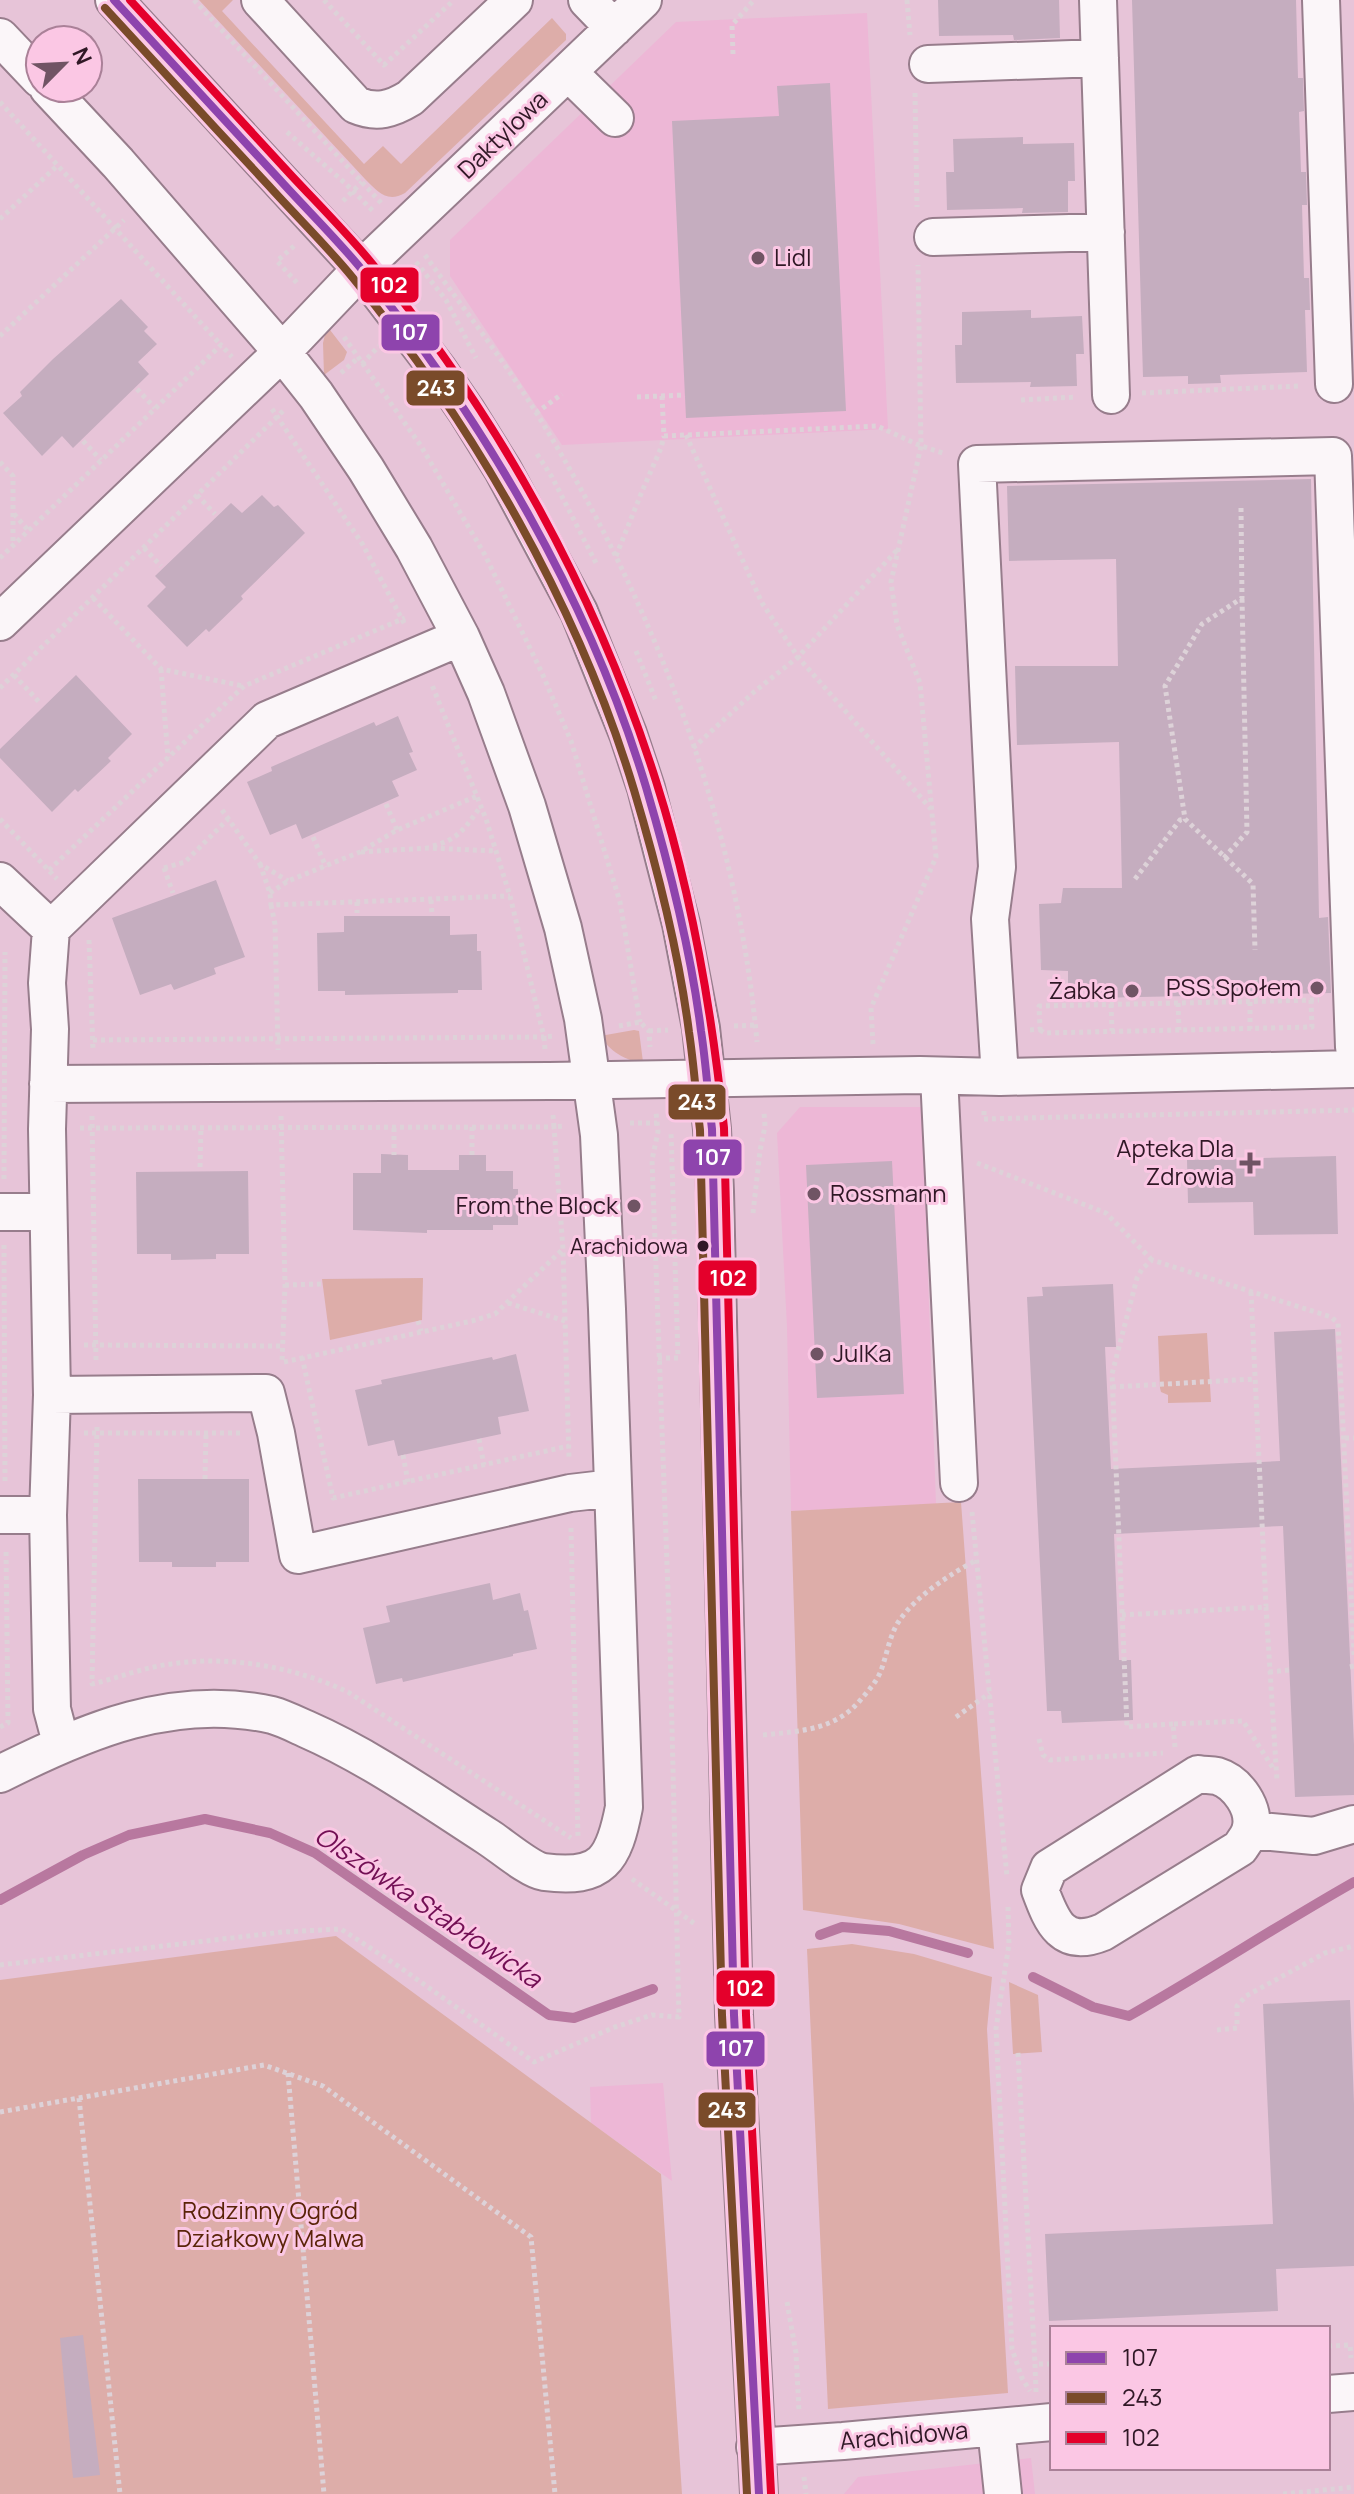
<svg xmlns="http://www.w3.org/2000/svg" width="1354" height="2494" font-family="Manrope,sans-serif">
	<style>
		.built { fill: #edb7d6 }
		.green { fill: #ddada9 }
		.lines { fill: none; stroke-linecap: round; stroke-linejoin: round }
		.stream { stroke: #b8789f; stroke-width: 10 }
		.building { fill: #c5adbf }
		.minor-casing { stroke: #977d8c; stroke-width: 40 }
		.path { stroke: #ddd2d8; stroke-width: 5; stroke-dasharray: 4 4; stroke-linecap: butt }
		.minor { stroke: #fbf6f9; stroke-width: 36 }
		.bus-1-casing { stroke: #fbc7e4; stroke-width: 14 }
		.bus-2-casing { stroke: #fbc7e4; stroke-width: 14 }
		.bus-3-casing { stroke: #fbc7e4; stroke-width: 14 }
		.bus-1 { stroke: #8e44ad; stroke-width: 8 }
		.bus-2 { stroke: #7a4b2a; stroke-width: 8 }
		.bus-3 { stroke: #e4002b; stroke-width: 8 }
		.poi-dot { fill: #705464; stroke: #fbc7e4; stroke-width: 3 }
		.bus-dot { fill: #301826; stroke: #fbc7e4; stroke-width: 3 }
		.labels { text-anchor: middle; stroke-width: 6; stroke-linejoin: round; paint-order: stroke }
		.bus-label { font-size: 22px; fill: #301826; stroke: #fbc7e4; text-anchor: end }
		.street-label { font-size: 24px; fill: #301826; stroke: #fbc7e4 }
		.poi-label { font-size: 24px; fill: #301826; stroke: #fbc7e4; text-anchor: end }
		.park-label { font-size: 24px; fill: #5a2408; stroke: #fbc7e4 }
		.water-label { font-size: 26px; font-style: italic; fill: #720f54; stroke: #fbc7e4 }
		.line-badge { stroke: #fbc7e4; stroke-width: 3 }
		.badge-label { font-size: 22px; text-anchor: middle; font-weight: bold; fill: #fff }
	</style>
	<rect width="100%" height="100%" fill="#e7c4d8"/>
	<!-- built -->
	<path class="built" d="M867,13L888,429L562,445L450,276V240L676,22Z
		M800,1107H922L936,1504L791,1511L787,1327L777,1133Z
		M663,2083L672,2181L591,2123L590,2087Z
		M1031,2458L1035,2494H844L858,2477Z"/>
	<!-- green -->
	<path class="green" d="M199,0H233L222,11L364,164L383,146L401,164L552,18L566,34V40L405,193C387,203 378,192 365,179Z
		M327,326L347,352L344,360L324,375L323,343Z
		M634,1030L639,1031L643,1062C626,1062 609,1050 600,1036Z
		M423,1278L422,1320L330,1340L322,1279Z
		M1207,1333L1211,1402L1168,1403V1395L1161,1392L1160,1388L1158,1336Z
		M961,1502L994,1949L899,1924L803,1910L791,1511Z
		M336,1936L661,2174L682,2494H0V1980Z
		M852,1944L914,1954L992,1977L987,2029L1008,2393L828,2409L807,1949Z
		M1009,1982L1038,1995L1042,2052L1013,2054Z"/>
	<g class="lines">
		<!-- stream -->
		<path class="stream" d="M0,1900L83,1855L129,1835L205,1819L270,1833L315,1853L549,2015L574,2018L653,1989
			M820,1935L842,1927L889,1931L968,1953
			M1033,1977L1093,2007L1129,2016C1205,1973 1278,1925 1354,1882"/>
	</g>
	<!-- building -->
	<path class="building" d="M938,0H1059L1060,38L1014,40L1013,35L939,36Z
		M1132,0H1296L1298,78H1303L1304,111L1299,112L1301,172H1306L1307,205H1302L1304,278H1309L1310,310H1305L1307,372L1220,375L1221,383L1188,384V376L1143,377Z
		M830,83L846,411L686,418L672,121L779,116L777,86Z
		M1023,137V144L1074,143L1075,181H1068V212L1022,213L1023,208L947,210L946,172H954L953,139Z
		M121,299L148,327L144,331L157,344L138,362L149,374L73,448L62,436L42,456L3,413L22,396L20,392L53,359Z
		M1031,310V318L1082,316L1084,354H1076L1077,386L1030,387L1031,382L956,383L955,345H962V312Z
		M1311,479L1319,918L1328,917L1331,993L1092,998V984H1068V971L1041,970L1039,904L1061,903L1063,888H1122L1119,742L1017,745L1015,666H1118L1116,559L1009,561L1007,486Z
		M262,495L274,507L278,505L305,533L241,596L243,599L209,632L206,629L187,647L147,606L166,587L155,576L231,503L242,513Z
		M76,675L132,734L108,758L111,761L78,792L75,789L52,812L0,758V749Z
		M398,716L413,752L409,753L417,770L392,781L399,796L302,839L296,824L270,835L247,782L272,771L271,767L374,722L376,726Z
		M216,880L245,957L214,968L216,974L174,990L171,984L140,995L112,918Z
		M344,916H450V935L477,934V951H481L482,990H458V993L345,995V991H318L317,933L344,932Z
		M381,1154L408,1155V1170H459V1155H486V1171H513V1189H518V1225H493V1230H427V1233L353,1230V1173H381Z
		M1336,1156L1338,1234L1254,1235L1253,1202L1188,1203L1187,1160Z
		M892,1161L904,1394L817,1398L806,1165Z
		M248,1171L249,1254H216V1259L171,1260V1254H137L136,1172Z
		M1113,1284L1116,1347H1105L1111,1469L1280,1461L1274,1332L1335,1329L1354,1745V1795L1295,1797L1283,1526L1114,1534L1119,1660H1131L1133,1720L1062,1723L1061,1711H1047L1027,1297L1043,1296L1042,1287Z
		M516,1354L529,1411L498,1417L501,1434L398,1456L394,1440L368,1446L355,1390L382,1384L381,1380L492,1357L493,1360Z
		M138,1479H249V1562H216V1567H172V1562H139Z
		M490,1583L493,1600L520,1593L524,1611L528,1610L537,1649L513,1654V1656L403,1682L402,1678L376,1684L363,1628L390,1622L386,1606Z
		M1350,2000L1354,2103V2266L1276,2269L1278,2311L1049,2321L1045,2234L1273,2224L1263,2004Z
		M83,2335L100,2475L73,2478L60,2338Z"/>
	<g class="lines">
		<!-- minor casing -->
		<g class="minor-casing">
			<path id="minor" d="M114,0L361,269L439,371L467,412L503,470L579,612L628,734L646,788L681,924L701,1028L712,1129L715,1192L734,2015L759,2494
				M260,0L356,105C377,114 392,109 410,98L514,0
				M587,0L614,28
				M1098,0L1111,395
				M1321,0L1334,384
				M0,37L40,79
				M928,64L1100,58
				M568,72L615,118
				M933,237L1106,232
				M0,622L282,352L361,269L643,0
				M0,881L51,929L47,983L50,1029L47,1129L52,1395L48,1515L52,1709L61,1743
				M51,929L267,720L461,637
				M939,1076L959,1483
				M1000,1077L990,919L997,867L977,464L1333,456L1354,1047
				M48,1084L549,1081L920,1075L1000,1077L1354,1069
				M0,1212H48
				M52,1395L266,1393L276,1433L298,1555L570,1493L613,1488
				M0,1515H48
				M0,1774C85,1731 174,1693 272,1715C283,1718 295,1724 306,1729C370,1757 429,1799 488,1837C502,1846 530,1870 544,1872C603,1880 614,1859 624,1807L607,1309L599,1135L583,1019L563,928L527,806L486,693L461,637L414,548L366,469L316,395L282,352L118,163L48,88
				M1198,1774C1204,1775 1211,1775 1217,1776C1237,1782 1257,1809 1250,1831C1248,1837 1243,1843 1240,1848L1103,1932C1062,1949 1052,1922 1040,1890L1049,1868Z
				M1251,1830L1314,1836L1354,1824
				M1328,2394L1354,2392
				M996,2428L1003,2494
				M755,2447L843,2441L1052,2422"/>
		</g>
		<!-- path -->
		<path class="path" d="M194,0L383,205
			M324,0L384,65L454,0
			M907,0L910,35
			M733,54L732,25L754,0
			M915,93L917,207
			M0,102L221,345
			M287,132L346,184L373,211
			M343,201L362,182
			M0,219L58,165
			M294,246L277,261L298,284
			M425,255C463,308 503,359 537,414C654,603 737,820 757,1042
			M416,262L446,300L476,358
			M0,336L124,220
			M344,337L421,446L485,555L542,673L571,741L620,902L640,1022
			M362,364L379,346
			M341,373L358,358
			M137,389L155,408
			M1142,393L1300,386
			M662,396L664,436L877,426L921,446L946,454
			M637,397L685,395
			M1021,400L1076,397
			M272,409L363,545L405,625
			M536,413L562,394
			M686,435L762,603L798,657L931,809
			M83,441L101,460
			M537,454L552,477L597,565
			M0,462L13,476V544
			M197,495L215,514
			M1241,508L1242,598L1202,624L1165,686L1185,819L1253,884L1255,950
			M14,514L28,530
			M144,548L161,566
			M616,556L643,489L661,448L664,436
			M0,558L221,345L232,357
			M93,598L161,669L243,686
			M636,651L656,701
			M161,669L168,758
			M14,675L41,704
			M0,688L285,409
			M693,748L754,692L798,657L899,548
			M386,804L397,830
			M222,810L260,864L288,881
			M0,819L57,879
			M313,837L326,867
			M433,846C459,839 465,828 481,806
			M361,852L428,848L496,851
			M1224,858L1247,832L1242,599
			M260,864L270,893L271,905L510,896
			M164,868L185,862L228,819
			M164,868L173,893
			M49,870L244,686L405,618
			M1135,879L1180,820L1185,819
			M270,893L288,881L360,852L397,830L477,796
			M431,900L432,915
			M357,902V913
			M271,905L275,924L278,1050
			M89,940L93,1050
			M1255,980V1001
			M1250,1002V1029
			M1178,1003L1179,1030
			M1111,1004L1112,1031
			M619,1026L640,1022L649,1031L650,1047
			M734,1026L756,1025
			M1030,1030L1040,1029L1039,1006L1319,1000
			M1040,1030L1045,1033L1312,1027L1311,1000
			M649,1031L668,1030
			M93,1040L544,1037L510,896L486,819L432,685
			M873,1044L871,1008L936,857L920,683L897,625L891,582L921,446L918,265
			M545,1049L544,1037L554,1036
			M984,1111V1119L1354,1110
			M553,1115L554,1127L564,1126
			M92,1116L96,1362
			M281,1116L285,1285L282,1362
			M630,1123H657
			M472,1127V1155
			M80,1128L554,1127L563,1249L569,1458
			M394,1128V1155
			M977,1163L1106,1213L1152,1260
			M200,1167L201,1128
			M4,1179L5,952
			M753,1213L760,1151L765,1126L764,1112
			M4,1245L5,1483
			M285,1285L322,1284
			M1251,1292L1266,1606
			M508,1303L565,1321
			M418,1321L421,1331
			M84,1345L283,1346
			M302,1357L333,1498L569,1446
			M658,1358H678L671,1131
			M284,1362L472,1321L495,1314L562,1250
			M1112,1387L1255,1379
			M97,1427L92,1684C118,1678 145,1667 171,1664C229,1655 295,1667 348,1692L571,1838
			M84,1433H242
			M1345,1438H1354
			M479,1439L484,1465
			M403,1455L408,1482
			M205,1479L206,1433
			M972,1512L1007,1877
			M571,1528L578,1838
			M1122,1615L1266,1607L1277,1781
			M1350,1667L1354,1666
			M1269,1672L1290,1670
			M956,1717L990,1693
			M1173,1724L1127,1727L1112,1374L1137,1278L1142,1269L1152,1260L1331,1317L1338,1323L1354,1655
			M0,1727L8,1723L6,1549
			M763,1735C801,1731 837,1730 862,1698C869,1690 876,1682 880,1673C887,1656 889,1636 899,1621C915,1597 950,1574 975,1561
			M1039,1739L1043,1755L1050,1760L1163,1753
			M1175,1747L1173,1724L1243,1721L1273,1768
			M632,1879L695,1924
			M1008,1907L1009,1944L996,2028L1012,2349L1022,2378L1030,2391
			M0,1965L283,1932L341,1929L398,1966L534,2062L615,2027L652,2015L679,2017L670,1645L652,1160L658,1132L656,1113
			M1217,2030L1237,2028V2006L1246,1996L1325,1953L1354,1946
			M1018,2053L1035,2364
			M288,2073L324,2494
			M79,2098L120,2494
			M0,2112L264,2065L323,2086L531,2237L555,2494
			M787,2302L796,2353L799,2411
			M1328,2346L1350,2345L1351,2358
			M1036,2392L1035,2364H1052
			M804,2477L806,2494
			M1283,2494L1354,2487"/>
		<!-- minor -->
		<use href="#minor" class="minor"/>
		<!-- bus-1 casing -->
		<g class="bus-1-casing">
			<path id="bus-1" d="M114,0C169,60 224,120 279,179C307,210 337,239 363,271C486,424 589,599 646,787C669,865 691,950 701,1031C706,1063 708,1096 712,1129L734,2015L759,2494"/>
		</g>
		<!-- bus-2 casing -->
		<g class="bus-2-casing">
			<path id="bus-2" d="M105,8C160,68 214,127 269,186C297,217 327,246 353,278C474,425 579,607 634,790C657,867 679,954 689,1032C694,1065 696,1097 700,1130L722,2015L747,2494"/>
		</g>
		<!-- bus-3 casing -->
		<g class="bus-3-casing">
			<path id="bus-3" d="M130,0C184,58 237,116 290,174C317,203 345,231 370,261C496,411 597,594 656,781C692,894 712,1011 724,1128L746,2015L771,2493"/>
		</g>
		<!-- bus-1 -->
		<use href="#bus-1" class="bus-1"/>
		<!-- bus-2 -->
		<use href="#bus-2" class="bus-2"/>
		<!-- bus-3 -->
		<use href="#bus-3" class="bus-3"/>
	</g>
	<!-- markers -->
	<g class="poi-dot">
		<circle cx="758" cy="258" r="8"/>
		<circle cx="1317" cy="988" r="8"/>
		<circle cx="1132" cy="991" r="8"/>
		<path d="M1246 1151h8v8h8v8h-8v8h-8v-8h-8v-8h8z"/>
		<circle cx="814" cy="1194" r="8"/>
		<circle cx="634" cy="1206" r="8"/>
		<circle cx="817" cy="1354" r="8"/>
	</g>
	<circle class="bus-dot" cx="703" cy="1246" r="7"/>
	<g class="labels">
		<!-- bus labels -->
		<g class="bus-label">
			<text x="688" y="1254">Arachidowa</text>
		</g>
		<!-- street labels -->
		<g class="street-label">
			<text transform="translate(503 135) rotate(-44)" y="8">Daktylowa</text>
			<text transform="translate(904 2436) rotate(-5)" y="8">Arachidowa</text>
		</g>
		<!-- poi labels -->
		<g class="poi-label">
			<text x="774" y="266" text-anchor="start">Lidl</text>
			<text x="1301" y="996">PSS Społem</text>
			<text x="1116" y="999">Żabka</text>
			<text x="1234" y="1157">Apteka Dla<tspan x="1234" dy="28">Zdrowia</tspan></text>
			<text x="830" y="1202" text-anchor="start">Rossmann</text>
			<text x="618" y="1214">From the Block</text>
			<text x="833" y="1362" text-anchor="start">JulKa</text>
		</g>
		<!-- park labels -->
		<g class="park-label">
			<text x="270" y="2219">Rodzinny Ogród<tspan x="270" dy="28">Działkowy Malwa</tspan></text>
		</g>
		<!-- water labels -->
		<g class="water-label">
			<text transform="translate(428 1907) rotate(34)" y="9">Olszówka Stabłowicka</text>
		</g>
	</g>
	<g class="line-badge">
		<rect x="359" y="266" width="61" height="38" rx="8" fill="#e4002b"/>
		<rect x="380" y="313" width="61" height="39" rx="8" fill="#8e44ad"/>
		<rect x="405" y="369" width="61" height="38" rx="8" fill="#7a4b2a"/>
		<rect x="667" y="1083" width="60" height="38" rx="8" fill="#7a4b2a"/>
		<rect x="682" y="1138" width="61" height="39" rx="8" fill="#8e44ad"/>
		<rect x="697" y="1259" width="61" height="38" rx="8" fill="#e4002b"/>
		<rect x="715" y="1969" width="61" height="39" rx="8" fill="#e4002b"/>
		<rect x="705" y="2030" width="61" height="38" rx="8" fill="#8e44ad"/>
		<rect x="697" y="2091" width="60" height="38" rx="8" fill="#7a4b2a"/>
	</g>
	<g class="badge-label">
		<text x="389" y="293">102</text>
		<text x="410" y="340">107</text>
		<text x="436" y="396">243</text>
		<text x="697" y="1110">243</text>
		<text x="713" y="1165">107</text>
		<text x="728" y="1286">102</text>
		<text x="745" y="1996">102</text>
		<text x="736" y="2056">107</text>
		<text x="727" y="2118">243</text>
	</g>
	<!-- legend -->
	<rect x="1050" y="2326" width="280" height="144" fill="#fbc7e4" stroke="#aa8198" stroke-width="2"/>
	<rect x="1066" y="2352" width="40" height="12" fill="#8e44ad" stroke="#aa8198" stroke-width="2"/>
	<text x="1122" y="2366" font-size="24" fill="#301826">107</text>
	<rect x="1066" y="2392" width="40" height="12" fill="#7a4b2a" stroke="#aa8198" stroke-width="2"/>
	<text x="1122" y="2406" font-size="24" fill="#301826">243</text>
	<rect x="1066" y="2432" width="40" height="12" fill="#e4002b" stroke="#aa8198" stroke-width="2"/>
	<text x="1122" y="2446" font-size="24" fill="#301826">102</text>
	<!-- north arrow -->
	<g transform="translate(64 64) rotate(66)"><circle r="38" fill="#fbc7e4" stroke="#aa8198" stroke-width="2"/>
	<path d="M0-6L14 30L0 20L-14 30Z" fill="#705464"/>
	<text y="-12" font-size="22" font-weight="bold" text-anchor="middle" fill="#301826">N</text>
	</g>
</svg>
